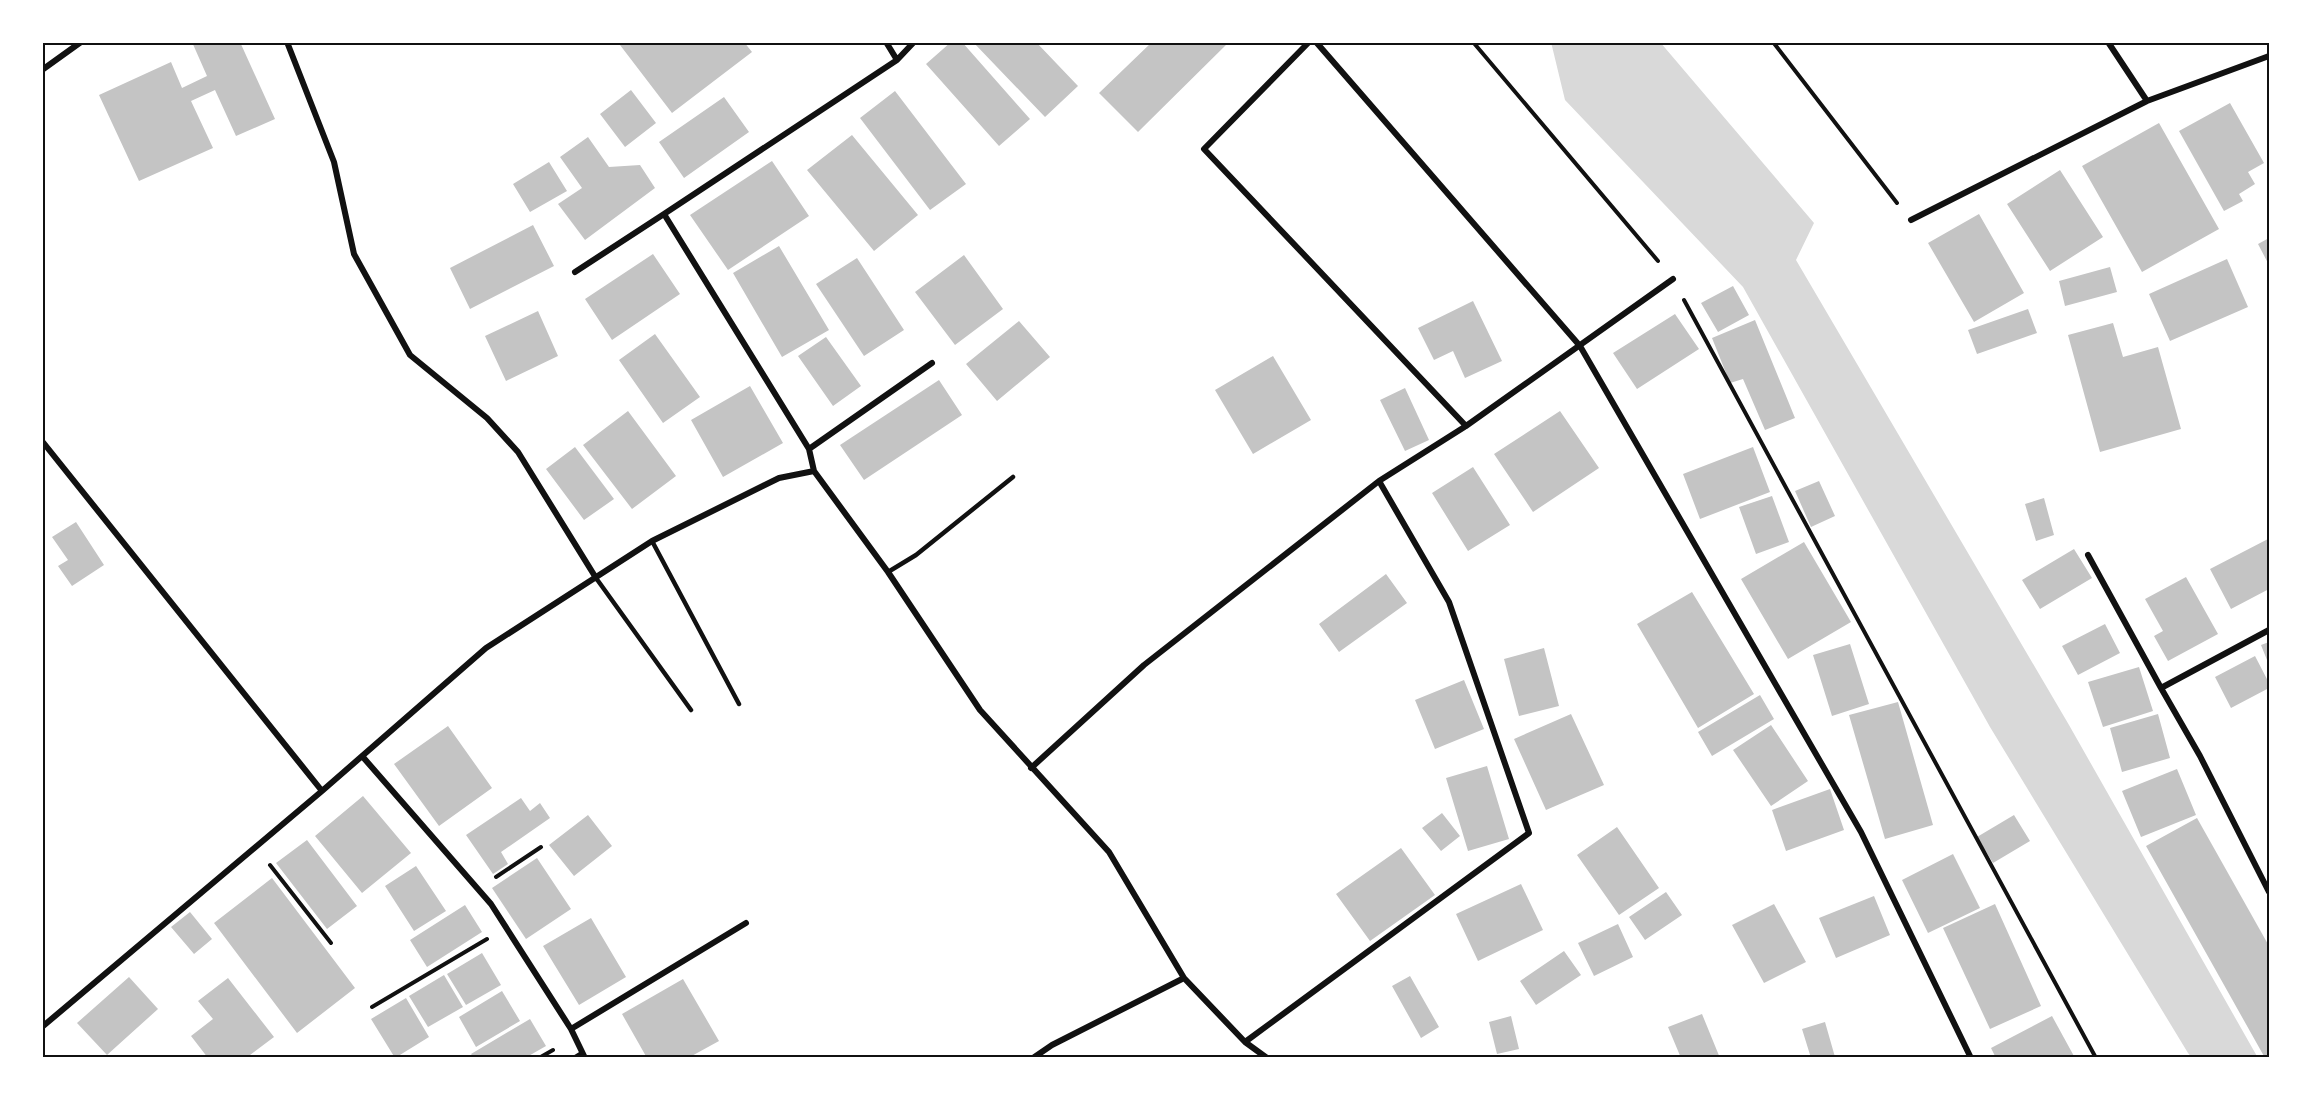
<svg xmlns="http://www.w3.org/2000/svg" width="2311" height="1100" font-family="'Asap Condensed',sans-serif">
	<style>
		.water { fill: #d9d9d9 }
		.building { fill: #c4c4c4 }
		.lines { fill: none; stroke-linecap: round; stroke-linejoin: round }
		.path { stroke: #111; stroke-width: 4 }
		.service { stroke: #111; stroke-width: 4.5 }
		.minor { stroke: #111; stroke-width: 6 }
		.neatline { fill: none; stroke: #111; stroke-width: 2 }
	</style>
	<rect width="100%" height="100%" fill="#fff"/>
	<!-- water -->
	<path class="water" d="M1551,42H1660L1814,223L1796,260L2069,725L2258,1058H2192L2188,1053L1990,727L1743,287L1565,100Z"/>
	<!-- building -->
	<path class="building" d="M192,42H240L275,119L236,136L215,90L191,101L213,148L139,181L99,95L171,62L182,88L207,76Z
		M625,42H744L752,52L672,113L620,45Z
		M951,42H962L1030,119L999,146L926,64Z
		M973,42H1036L1078,86L1045,117Z
		M1152,42H1229L1138,132L1099,93Z
		M631,90L656,123L625,147L600,114Z
		M895,91L966,184L930,210L860,118Z
		M724,97L749,132L684,178L659,142Z
		M2230,103L2264,163L2248,172L2255,184L2239,194L2243,201L2224,211L2179,131Z
		M2159,123L2219,229L2142,272L2082,166Z
		M852,135L918,215L874,251L807,170Z
		M588,137L609,167L640,165L655,188L585,240L558,204L582,188L560,157Z
		M772,161L809,216L728,270L690,215Z
		M549,162L567,191L530,212L513,184Z
		M2060,170L2103,237L2050,271L2007,204Z
		M1979,214L2024,293L1974,322L1928,243Z
		M533,225L554,266L470,309L450,268Z
		M2269,238V265L2258,244Z
		M779,246L829,330L782,357L733,273Z
		M653,254L680,294L612,340L585,299Z
		M964,255L1003,309L955,345L915,292Z
		M857,258L904,330L864,356L816,284Z
		M2227,259L2248,307L2170,341L2149,294Z
		M2110,267L2117,292L2065,306L2059,281Z
		M1733,286L1749,315L1718,332L1701,303Z
		M1473,301L1502,361L1465,378L1453,351L1434,360L1418,328Z
		M2028,309L2037,333L1977,354L1968,330Z
		M538,311L558,356L506,381L485,336Z
		M1675,314L1699,349L1637,389L1613,353Z
		M1755,320L1795,418L1765,430L1743,379L1730,383L1712,338Z
		M1019,321L1050,357L997,401L966,364Z
		M2113,323L2123,357L2158,347L2181,429L2100,452L2068,335Z
		M655,334L700,397L663,423L619,360Z
		M826,337L861,386L833,406L798,356Z
		M1273,356L1311,420L1253,454L1215,390Z
		M939,380L962,415L864,480L840,445Z
		M750,386L783,443L723,477L691,420Z
		M1405,388L1429,440L1405,451L1380,400Z
		M628,411L676,476L632,509L583,445Z
		M1560,411L1599,468L1533,512L1494,454Z
		M575,447L614,499L584,520L546,469Z
		M1753,447L1770,492L1700,519L1683,474Z
		M1473,467L1510,525L1468,551L1432,493Z
		M1819,481L1835,516L1811,527L1795,491Z
		M1772,496L1789,542L1756,554L1739,507Z
		M2044,498L2054,535L2036,541L2025,504Z
		M76,522L104,565L72,586L58,566L68,560L52,537Z
		M2268,539L2269,589L2231,609L2210,569Z
		M1804,542L1851,622L1788,659L1741,579Z
		M2074,549L2092,578L2040,609L2022,580Z
		M1386,574L1407,603L1339,652L1319,624Z
		M2186,577L2218,634L2168,661L2154,636L2163,631L2145,599Z
		M1692,592L1754,694L1698,728L1637,624Z
		M2105,624L2120,653L2078,675L2062,646Z
		M2269,642V665L2261,645Z
		M1850,644L1869,704L1832,716L1813,655Z
		M1544,648L1559,706L1519,716L1504,659Z
		M2255,656L2269,683V688L2231,708L2215,677Z
		M2139,667L2153,711L2103,727L2088,682Z
		M1464,680L1484,729L1435,749L1415,700Z
		M1760,695L1774,719L1712,756L1698,732Z
		M1898,702L1933,825L1885,839L1849,715Z
		M1571,714L1604,785L1546,810L1514,739Z
		M2158,714L2170,758L2122,772L2110,728Z
		M1771,725L1808,781L1771,806L1733,750Z
		M448,726L492,788L439,826L394,764Z
		M1487,766L1509,839L1468,851L1446,778Z
		M2177,769L2196,815L2141,837L2122,791Z
		M1830,789L1844,830L1786,851L1772,810Z
		M363,796L411,853L362,893L315,836Z
		M521,798L530,811L540,803L550,818L501,852L508,864L493,874L466,835Z
		M1442,813L1460,836L1441,851L1422,828Z
		M588,815L612,846L574,876L549,845Z
		M2014,815L2030,841L1993,863L1977,837Z
		M2197,818L2269,946V1058H2265L2146,846Z
		M1617,827L1659,888L1619,915L1577,855Z
		M307,840L357,906L327,929L276,863Z
		M1401,848L1435,895L1370,941L1336,894Z
		M1953,854L1980,908L1928,933L1902,880Z
		M537,858L571,909L526,939L492,888Z
		M416,866L446,911L414,931L385,886Z
		M272,878L355,988L297,1033L214,923Z
		M1521,884L1543,930L1478,961L1456,914Z
		M1666,892L1682,915L1645,940L1629,917Z
		M1874,896L1890,935L1836,958L1819,918Z
		M1774,904L1806,962L1764,983L1732,925Z
		M1995,904L2041,1006L1990,1029L1943,928Z
		M465,905L482,932L427,967L410,940Z
		M190,912L212,939L194,954L171,927Z
		M591,918L626,977L579,1005L543,946Z
		M1618,924L1633,957L1594,976L1578,943Z
		M1564,951L1581,975L1536,1005L1520,981Z
		M482,953L501,985L466,1005L447,974Z
		M444,975L463,1007L428,1027L409,996Z
		M1410,976L1439,1027L1421,1038L1392,986Z
		M129,977L158,1009L107,1055L77,1023Z
		M228,978L274,1037L246,1058H208L191,1036L213,1019L198,1001Z
		M683,979L719,1041L688,1058H647L622,1014Z
		M502,991L520,1021L476,1047L459,1017Z
		M406,998L429,1037L395,1058L371,1019Z
		M1702,1014L1720,1058H1681L1668,1027Z
		M1511,1016L1519,1049L1497,1054L1489,1022Z
		M2052,1016L2075,1058H1996L1991,1048Z
		M530,1019L546,1046L525,1058H474L471,1054Z
		M1825,1022L1835,1057L1811,1058L1802,1029Z"/>
	<g class="lines">
		<!-- path -->
		<path class="path" d="M1473,42L1658,261
			M1773,42L1897,203
			M1684,300L2096,1058
			M270,865L331,943
			M496,877L541,847
			M372,1007L487,939
			M539,1058L553,1050"/>
		<!-- service -->
		<path class="service" d="M652,541L739,704
			M888,572L916,555L1013,477
			M596,578L691,710
			M574,1058L582,1053"/>
		<!-- minor -->
		<path class="minor" d="M287,42L334,162L354,254L410,355L487,418L518,452L596,578
			M886,42L897,60
			M914,42L897,60L664,214L809,449L814,471L888,572L980,710L1109,852L1184,978L1245,1042L1267,1058
			M1309,42L1204,149L1466,426
			M1316,42L1580,346L1861,832L1970,1056
			M2108,42L2147,101
			M42,70L81,42
			M1911,220L2147,101L2269,56
			M575,272L664,214
			M42,441L322,791
			M809,449L932,363
			M2088,555L2161,688
			M2269,630L2161,688L2200,756L2269,892
			M362,756L491,904L571,1029L585,1058
			M1031,768L1144,665L1379,481L1466,426L1673,279
			M42,1027L322,791L486,648L652,541L779,478L814,471
			M571,1029L746,923
			M1245,1042L1529,833L1449,602L1379,481
			M1033,1058L1052,1045L1184,978"/>
	</g>
	<!-- border -->
	<rect width="2311" height="1100" fill="none" stroke="#ffffff" stroke-width="87"/>
	<rect x="44" y="44" width="2224" height="1012" class="neatline"/>
</svg>
